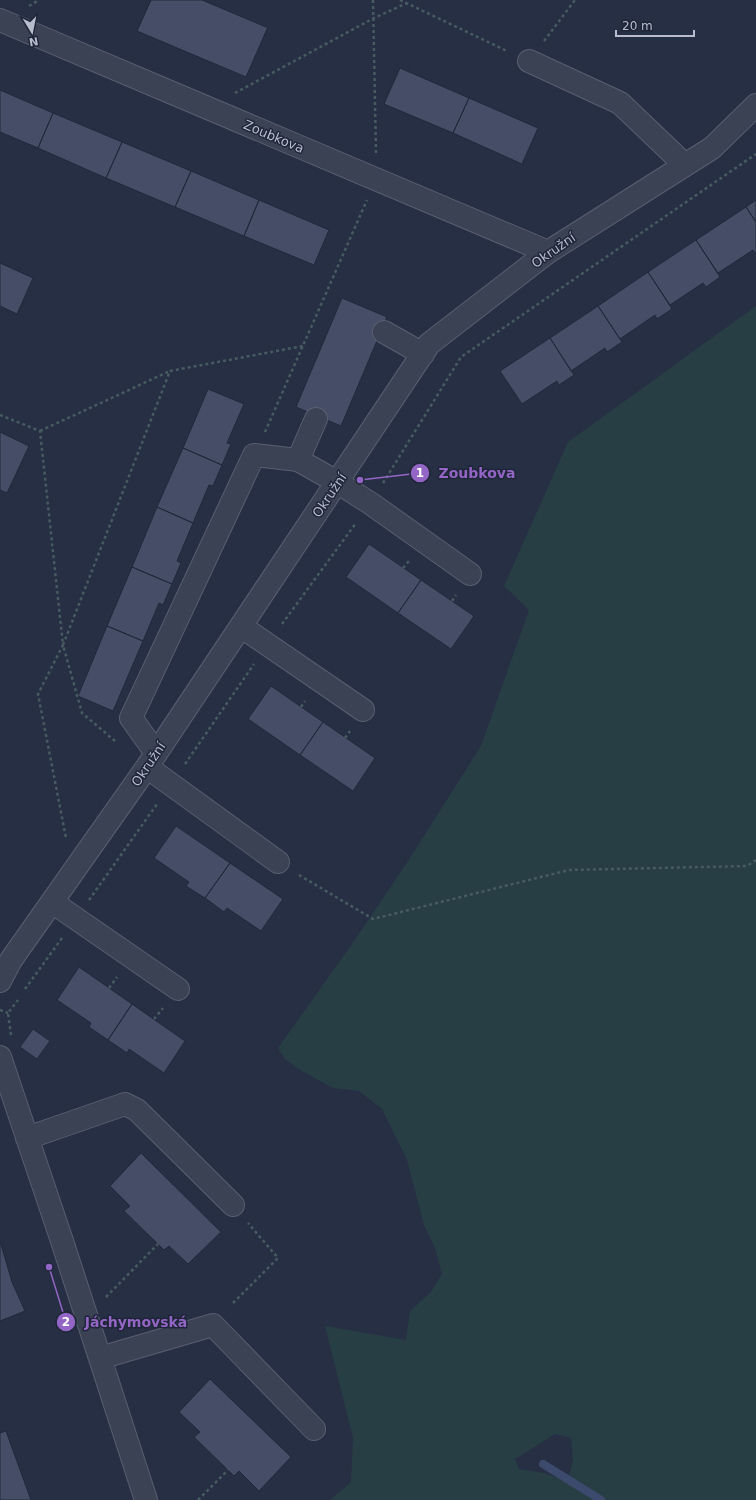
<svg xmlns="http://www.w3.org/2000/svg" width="756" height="1500" font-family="'DejaVu Sans',sans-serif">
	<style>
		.green { fill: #283e45; fill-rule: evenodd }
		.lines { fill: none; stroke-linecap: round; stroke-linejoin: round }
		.stream { stroke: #3c4a6d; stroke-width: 8 }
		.building { fill: #454e66; stroke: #21283b }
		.minor-casing { stroke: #595f71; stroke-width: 24 }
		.path { stroke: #475b61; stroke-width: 2.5; stroke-dasharray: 3 3; stroke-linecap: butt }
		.minor { stroke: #3b4253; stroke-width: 22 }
		.labels { text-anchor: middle; stroke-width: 3; stroke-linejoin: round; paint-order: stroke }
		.street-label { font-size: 13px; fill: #b8bdcd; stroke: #1f2639 }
		.leader { fill: none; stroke: #9366c5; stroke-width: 1.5 }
		.callout-dot { fill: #9366c5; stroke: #1f2639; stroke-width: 1.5 }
		.mark-label { font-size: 12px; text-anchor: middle; font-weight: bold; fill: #fff }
		.callout-label { font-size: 14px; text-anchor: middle; font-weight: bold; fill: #9366c5; stroke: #1f2639; stroke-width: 3; stroke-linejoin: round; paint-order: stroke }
	</style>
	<rect width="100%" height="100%" fill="#262f44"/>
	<!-- green -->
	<path class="green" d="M756,306V1500H330L351,1482L353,1438L325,1326L406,1340L410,1311L430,1293L442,1274L435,1248L424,1225L407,1160L382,1109L359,1091L333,1088L300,1070L285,1059L278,1048L352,944L408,861L481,746L529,610L504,586L568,442ZM555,1434L571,1438L573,1460L570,1473L561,1479L544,1473L519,1469L515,1459Z"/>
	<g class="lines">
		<!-- stream -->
		<path class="stream" d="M543,1464L601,1500"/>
	</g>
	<!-- building -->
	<path class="building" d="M151,0H202L266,27H268L246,77L137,31Z
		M400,68L469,98L453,133L384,104Z
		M0,90L53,113L38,148L0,132Z
		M469,98L538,128L522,164L453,133Z
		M53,113L122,142L106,178L38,148Z
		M122,142L191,171L175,207L106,178Z
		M191,171L259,200L244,236L175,207Z
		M259,200L329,230L314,265L244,236Z
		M756,200V222L746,207Z
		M746,207L756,222V253H755L753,250L718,273L696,240Z
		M696,240L720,277L706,287L703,283L670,305L648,272Z
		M0,263L33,278L17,314L0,306Z
		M648,272L672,309L657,319L655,315L620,339L598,306Z
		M342,298L387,317L341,426L296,407Z
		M598,306L622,342L607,352L605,348L571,371L550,338Z
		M550,338L574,375L559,385L557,381L522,404L500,371Z
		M208,389L244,404L227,443L231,444L222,465L183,448Z
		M0,432L29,446L7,493L0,490Z
		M183,448L222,465L213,486L209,485L193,523L157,507Z
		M157,507L193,523L177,561L181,563L172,584L132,567Z
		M369,544L421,580L398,613L346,577Z
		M132,567L172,584L163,605L159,603L143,641L107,626Z
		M421,580L474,616L451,649L398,613Z
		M107,626L143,641L113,711L78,696Z
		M271,686L323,722L300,755L248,719Z
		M323,722L375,758L353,791L300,755Z
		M176,826L230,863L205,898L186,886L189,882L154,858Z
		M230,863L283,899L261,931L227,908L224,912L205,898Z
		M79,967L132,1004L108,1040L89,1027L91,1023L57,1000Z
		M132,1004L185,1041L164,1073L129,1049L127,1053L108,1040Z
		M33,1029L50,1041L37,1059L20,1047Z
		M141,1153L221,1232L188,1264L169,1246L164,1250L124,1211L130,1206L110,1186Z
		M0,1241L12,1282L25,1311L0,1321Z
		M210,1379L291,1457L259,1491L239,1471L234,1476L194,1437L200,1432L179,1412Z
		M6,1431L31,1500H0V1433Z"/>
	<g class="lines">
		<!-- minor casing -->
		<g class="minor-casing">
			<path id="minor" d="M0,20L548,252
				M529,61L620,103L685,165
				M384,332L423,354
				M298,460L316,419
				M242,627L363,710
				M156,753L131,718L254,455L298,460L337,482L370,503L470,574
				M147,767L278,862
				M52,902L178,989
				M0,981L11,960L147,767L429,344L548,252L712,148L756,105
				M0,1057L62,1241L146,1500
				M27,1138L125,1104L137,1110L233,1205
				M100,1358L213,1325L314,1429"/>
		</g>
		<!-- path -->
		<path class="path" d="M373,0L376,153
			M400,0L507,51
			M29,6L39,0
			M544,41L575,0
			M235,93L374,18L407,3
			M0,415L40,431L63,645L38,694L66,838
			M40,431L170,371
			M265,432L367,200
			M383,483L461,357L756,154
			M403,568L409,561
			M452,601L456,595
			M282,624L356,523
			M301,707L305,701
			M345,738L350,731
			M115,741L82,713L63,645L170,371L303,346
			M185,764L254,664
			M299,875L373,919L569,870L747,866L756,860
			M89,900L157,804
			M109,988L117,977
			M25,989L62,938
			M0,1010L8,1013
			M154,1019L163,1008
			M11,1035L8,1013L18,1000
			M106,1297L158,1244
			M233,1303L278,1258L248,1223
			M198,1500L228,1470"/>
		<!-- minor -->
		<use href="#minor" class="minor"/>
	</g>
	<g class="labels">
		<!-- street labels -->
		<g class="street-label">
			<text transform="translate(274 136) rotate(23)" y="5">Zoubkova</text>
			<text transform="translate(553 250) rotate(-35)" y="5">Okružní</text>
			<text transform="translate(329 495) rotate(-56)" y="5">Okružní</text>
			<text transform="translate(148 764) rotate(-56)" y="5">Okružní</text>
		</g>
	</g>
	<!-- callouts -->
	<path class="leader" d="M360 480L420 473M49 1267L66 1322"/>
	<g class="callout-dot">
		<circle cx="360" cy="480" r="4"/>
		<circle cx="49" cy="1267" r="4"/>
		<circle cx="420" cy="473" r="10"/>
		<circle cx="66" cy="1322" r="10"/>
	</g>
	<g class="mark-label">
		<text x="420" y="477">1</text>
		<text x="66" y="1326">2</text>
	</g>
	<g class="callout-label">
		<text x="477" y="478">Zoubkova</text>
		<text x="136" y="1327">Jáchymovská</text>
	</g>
	<!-- north arrow -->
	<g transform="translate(32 32) rotate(170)" stroke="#1f2639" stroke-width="3" paint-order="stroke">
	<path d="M0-3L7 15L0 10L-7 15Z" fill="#b8bdcd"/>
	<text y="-6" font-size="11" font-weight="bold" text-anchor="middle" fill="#b8bdcd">N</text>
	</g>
	<!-- scale -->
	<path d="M616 30v6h78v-6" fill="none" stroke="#b8bdcd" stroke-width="2"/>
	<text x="622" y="30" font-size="12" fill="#b8bdcd" stroke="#1f2639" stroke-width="3" paint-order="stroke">20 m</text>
</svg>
